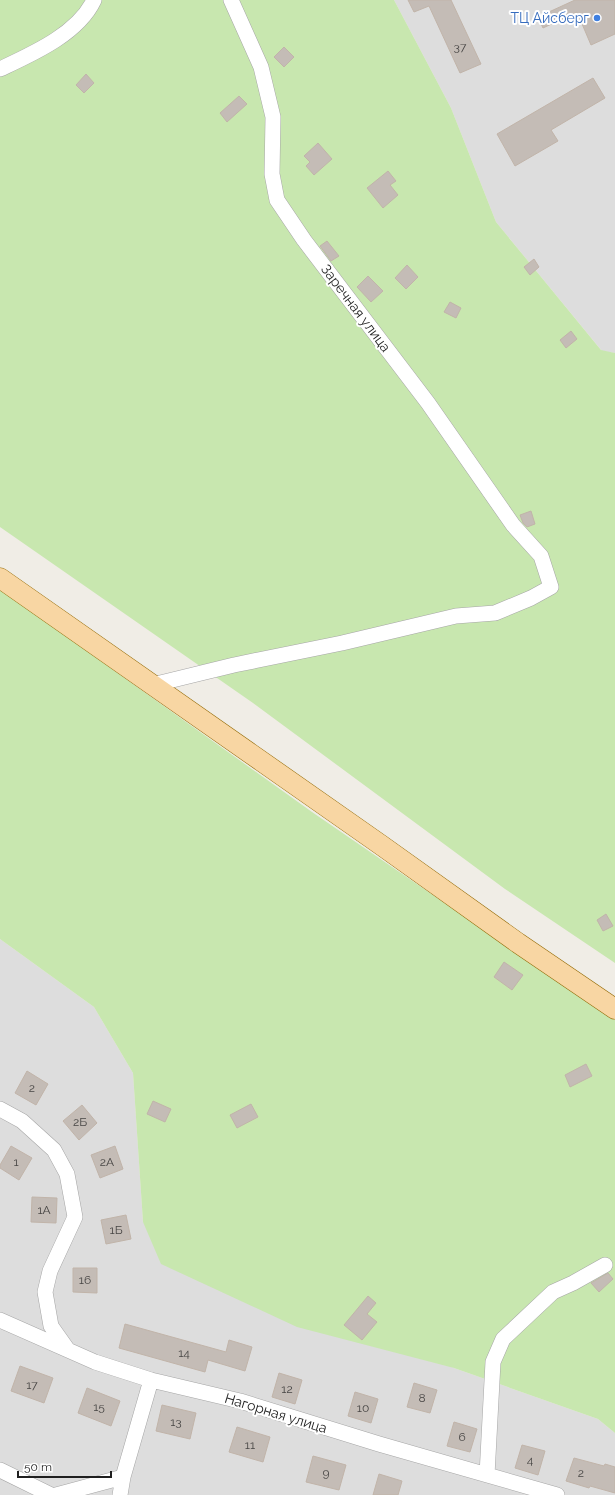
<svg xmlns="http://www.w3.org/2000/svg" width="615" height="1495" font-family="Raleway,sans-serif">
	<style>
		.residential { fill: #ddd }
		.grass { fill: #c8e7af }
		.building { fill: #c4bcb6; stroke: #c1b4a9 }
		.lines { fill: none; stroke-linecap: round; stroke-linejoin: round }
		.minor-casing { stroke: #a6a6a6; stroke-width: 16 }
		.major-casing { stroke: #946b07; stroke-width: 21 }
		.minor { stroke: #fff; stroke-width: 15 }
		.major { stroke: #f8d6a3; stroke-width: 20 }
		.shop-dot { fill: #3f7fe0; stroke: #fff; stroke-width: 1.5 }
		.labels { text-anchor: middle; stroke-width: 4; stroke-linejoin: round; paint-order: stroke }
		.number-label { font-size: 12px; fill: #484645 }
		.shop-label { font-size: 14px; fill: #366cbe; stroke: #fff; text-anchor: end }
		.street-label { font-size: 14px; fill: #1f1f1f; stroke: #fff }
	</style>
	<rect width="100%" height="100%" fill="#f0ede6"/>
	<!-- residential -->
	<path class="residential" d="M394,0H615V353L602,351L496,222L451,108Z
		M0,939L94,1007L133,1073L143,1222L454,1368L598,1419L615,1433V1495H0Z"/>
	<!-- grass -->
	<path class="grass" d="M0,0H394L451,108L496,222L601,350L615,353V963L505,889L253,703L0,527Z
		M0,589L312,812L615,1020V1433L598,1419L454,1368L297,1327L161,1264L143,1222L133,1073L94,1007L0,939Z"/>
	<!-- building -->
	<path class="building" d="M408,0H451L481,64L460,73L429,6L414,12Z
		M575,0H615V34L591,45L577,12L543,28L538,17Z
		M284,47L294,57L284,67L274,57Z
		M86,74L94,83L84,93L76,85Z
		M593,78L605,98L551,130L558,141L515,166L497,134Z
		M239,96L247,104L227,122L220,113Z
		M318,143L332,159L314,175L306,166L310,162L304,156Z
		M388,171L396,181L390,185L398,195L383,208L367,188Z
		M327,241L339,256L331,261L320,246Z
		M534,259L539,267L530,275L524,267Z
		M407,265L418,277L406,289L395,278Z
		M368,276L383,291L371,302L357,287Z
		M450,302L461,308L456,318L444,312Z
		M571,331L577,339L566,348L560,340Z
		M531,511L535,524L527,527L523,523L520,515Z
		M606,914L613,926L603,931L597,920Z
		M504,962L523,975L512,990L494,977Z
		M586,1064L592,1076L570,1087L565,1075Z
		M27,1071L48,1084L36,1105L15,1093Z
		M153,1101L171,1109L165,1122L147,1114Z
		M251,1104L258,1117L237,1128L230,1115Z
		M82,1105L97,1123L79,1140L63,1121Z
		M11,1146L32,1158L19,1180L0,1168V1165Z
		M115,1146L123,1169L100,1178L91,1155Z
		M32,1197L57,1198L56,1223L31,1222Z
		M126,1215L131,1239L106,1244L101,1220Z
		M73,1268H97V1293L73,1292Z
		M608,1273L613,1279L599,1292L591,1283Z
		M368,1296L376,1303L367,1314L377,1322L362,1340L344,1325Z
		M125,1324L226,1352L229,1340L252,1347L245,1371L208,1360L205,1372L119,1348Z
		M20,1366L53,1378L44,1403L11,1391Z
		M279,1373L302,1380L295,1404L272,1397Z
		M414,1383L437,1390L430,1413L407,1407Z
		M87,1388L120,1401L111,1426L78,1413Z
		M355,1392L378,1399L371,1423L348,1416Z
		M162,1405L196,1413L190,1439L156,1431Z
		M454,1422L477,1429L470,1452L447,1446Z
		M237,1427L270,1437L263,1462L229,1452Z
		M522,1445L545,1451L538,1475L515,1468Z
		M313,1456L346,1465L339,1490L306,1482Z
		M574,1458L604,1466L605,1464L615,1467V1493L590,1486L589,1488L566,1481Z
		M379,1474L402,1481L398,1495H373Z"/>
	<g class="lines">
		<!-- minor casing -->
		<g class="minor-casing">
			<path id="minor" d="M0,69C32,54 78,34 94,0
				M152,685L234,665L342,643L456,616L495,613L531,598L551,587L541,556L513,525L428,403L304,240L277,200L272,174L273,117L261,67L231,0
				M0,1109L22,1121L54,1150L67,1174L75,1217L50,1271L45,1292L51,1326L68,1350
				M0,1320L95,1362L151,1380L240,1401L379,1444L557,1495
				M0,1470L51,1495
				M487,1475L493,1362L503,1339L553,1292L573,1283L605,1265
				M56,1495L123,1477
				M120,1495L123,1477L151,1380"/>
		</g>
		<!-- major casing -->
		<g class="major-casing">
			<path id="major" d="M0,578L381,845L518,943L615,1009"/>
		</g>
		<!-- minor -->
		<use href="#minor" class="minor"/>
		<!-- major -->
		<use href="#major" class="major"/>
	</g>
	<!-- markers -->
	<circle class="shop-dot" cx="597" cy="18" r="4"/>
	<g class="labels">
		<!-- number labels -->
		<g class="number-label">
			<text x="460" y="51">37</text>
			<text x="32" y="1092">2</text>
			<text x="80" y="1126">2Б</text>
			<text x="16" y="1166">1</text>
			<text x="107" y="1166">2А</text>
			<text x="44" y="1214">1А</text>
			<text x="116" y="1234">1Б</text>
			<text x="85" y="1284">16</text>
			<text x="184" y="1357">14</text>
			<text x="32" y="1389">17</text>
			<text x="287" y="1393">12</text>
			<text x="422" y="1402">8</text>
			<text x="99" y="1411">15</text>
			<text x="363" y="1412">10</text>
			<text x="176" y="1426">13</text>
			<text x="462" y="1441">6</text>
			<text x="250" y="1449">11</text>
			<text x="530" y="1464">4</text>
			<text x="326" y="1477">9</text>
			<text x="581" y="1477">2</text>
		</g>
		<!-- shop labels -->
		<g class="shop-label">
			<text x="589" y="23">ТЦ Айсберг</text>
		</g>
		<!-- street labels -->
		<g class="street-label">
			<text transform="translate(356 308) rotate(53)" y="5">Заречная улица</text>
			<text transform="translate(276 1413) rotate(17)" y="5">Нагорная улица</text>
		</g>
	</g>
	<!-- scale -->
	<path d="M18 1471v6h93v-6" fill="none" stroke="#1f1f1f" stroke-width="2"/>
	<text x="24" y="1471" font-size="12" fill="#1f1f1f" stroke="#ffffff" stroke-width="3" paint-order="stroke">50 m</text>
</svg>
